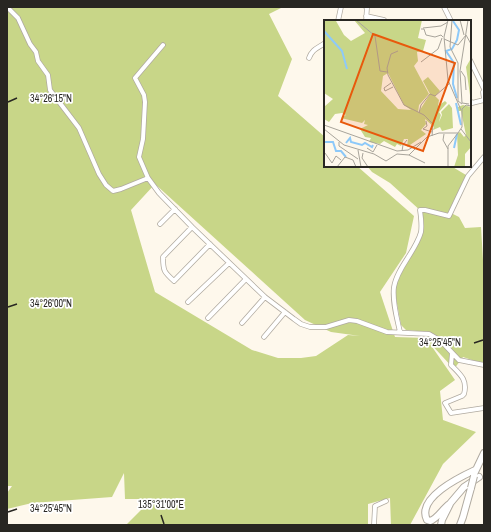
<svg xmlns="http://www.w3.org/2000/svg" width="491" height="532" font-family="'Archivo Narrow',sans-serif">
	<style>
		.green { fill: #c8d688; fill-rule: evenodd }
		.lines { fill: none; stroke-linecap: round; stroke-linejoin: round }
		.minor-casing { stroke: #b0aaa0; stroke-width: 5.5 }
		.highway-casing { stroke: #b0aaa0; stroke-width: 8 }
		.minor { stroke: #fff; stroke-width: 4 }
		.highway { stroke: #fff; stroke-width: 6 }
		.highway-bridge-casing { stroke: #b0aaa0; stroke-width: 8; stroke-linecap: butt }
		.highway-bridge { stroke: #fff; stroke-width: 6 }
		.ticks { fill: none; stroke: #282622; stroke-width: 1.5 }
		.inset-river { fill: none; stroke: #8dc9f9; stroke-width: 2 }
		.inset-road { fill: none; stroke: #a8a49b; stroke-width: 1 }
		.view { fill: #e8590c; fill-opacity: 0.15; stroke: #e8590c; stroke-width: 2 }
		.inset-edge { fill: none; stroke: #282622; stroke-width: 2 }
		.ticks-label { font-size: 10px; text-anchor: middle; fill: #282622; stroke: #fff; stroke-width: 3.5; stroke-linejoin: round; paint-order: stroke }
	</style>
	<rect width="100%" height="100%" fill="#fef8ec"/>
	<!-- green -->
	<path class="green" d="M7,7H283L269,14L292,59L278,96L325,137V166H357L414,216L406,253L380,292L395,337L425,338L428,332L406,330L401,325L395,293L396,283L420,239L423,230L422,212L390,183L372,172L367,166H451L466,175L449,212L459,217L465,228L481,227L483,260L484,261V364L463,357L454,369L428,341L455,380L440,391L443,420L476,432L443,464L410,525H391L390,498L368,504V525H126L152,499H125L124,473L112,497L32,503L7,509V493L12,486H7ZM155,184L305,320L331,332L360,336L348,335L316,356L301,358H278L252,350L155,292L131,210Z"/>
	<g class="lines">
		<!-- minor casing -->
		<g class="minor-casing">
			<path id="minor" d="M7,7L18,18L30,44L36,52L38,61L48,75L50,90L79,128L99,174L106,185L113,191L121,189L148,178
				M444,7L451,21
				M366,16L384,20
				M338,21L341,7
				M366,21L367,8L366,7
				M163,45L135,78L144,95L145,102L143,139L139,157L148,178L159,193L192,227L265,297L294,319L301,324L310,327H326L349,320L357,321L387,332L429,334L441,341L459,360L484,365
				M309,58C312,49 318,48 325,43
				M470,60L484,89
				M484,91L483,92L484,99
				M470,101L472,103L484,100
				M160,224L175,209
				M192,227L163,257C163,271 164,272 174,281L210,244
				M188,302L229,263
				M208,318L246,279
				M242,323L265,297
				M400,332C397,318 392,301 394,287C397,268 416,251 421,232C422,225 421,217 420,210H425L449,216L468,176L484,157
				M264,337L285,312
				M452,353L451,365C460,374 468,380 464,394L462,396L445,403L451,413L484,408
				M374,525L375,506L386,501"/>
		</g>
		<!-- highway casing -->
		<g class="highway-casing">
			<path id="highway" d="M474,474L484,453
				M448,505C442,510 437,519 430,521L427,520C416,498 460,477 475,470
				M447,507L464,487L479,477
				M441,525L442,520L450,504
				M460,525L463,517L471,488"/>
		</g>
		<!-- minor -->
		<use href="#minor" class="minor"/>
		<!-- highway -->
		<use href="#highway" class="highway"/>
		<!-- highway-bridge casing -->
		<g class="highway-bridge-casing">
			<path id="highway-bridge" d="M471,488L474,476"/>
		</g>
		<!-- highway-bridge -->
		<use href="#highway-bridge" class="highway-bridge"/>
	</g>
	<!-- ticks -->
	<path class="ticks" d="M8,102L17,98M8,307L17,304M474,343L483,340M8,512L17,509M161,515L164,524"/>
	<!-- overview -->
	<g transform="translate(324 20)">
		<rect width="147" height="147" fill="#fef8ec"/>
		<path d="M0,0L12,1L20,15L27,21L41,13L30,0H98L94,18L102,20L99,31L93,32L94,41L90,46L105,74L95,85L94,93L106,74L99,61L104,57L116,71L111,76L115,80L114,86L121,81L123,83L115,92L117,95L116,98L115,102L118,95L117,92L125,84L128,88L129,108L118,111L116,107L109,110L110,107L101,99L102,104L97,110L102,114L83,127L84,119H80L77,126L73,124L71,127L60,121L56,124L45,122L47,118L41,117L36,109L44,105L40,104L41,100L38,103L17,98L22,95L18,93L11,94L5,102L0,99V87L9,79L0,73ZM64,53L80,85L87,90L74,89L57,71L59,56ZM146,40L147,41V82L142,47ZM139,85L147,87V127L141,134V147H130L134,135L133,114L136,112L140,117L142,115L137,91H134V87Z" fill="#c8d688" fill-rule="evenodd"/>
		<path class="inset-river" d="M129,1L135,10L133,20L128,29L122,31L130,43L129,64L133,78M0,11L18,31L23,49M132,83L137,105M0,122H9L12,131H17L22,137M22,123L26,118L27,122L38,125L41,123L48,127L49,125M130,128L133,114"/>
		<path class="inset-road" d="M32,0L51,16L56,51L63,52M124,0L120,17L124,60L137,90M128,0L126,27L134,43V81L138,84M136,0L140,15M144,0L136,51L138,83L145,84M99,8L117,6L124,2M97,9H100L102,15L111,17L117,15L119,17M120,19L134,25L142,15L147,24M74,31L67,34L63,48L64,55L80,85L100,95L109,104L108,116M147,31V45M97,42L114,29L118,18M137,51L141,57L142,70M67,63L60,68L61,71L69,67M95,93L97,85L106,74L111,76L126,63M102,101L103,106L99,109L108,112M0,105L73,131L84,130L97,122M0,109L20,125L50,134L62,141L73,134L85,135L103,117L115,113H134L138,107V89L142,85L147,86M137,109L147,122M120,114L119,120L124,129M15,122V126L34,139M43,128L49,132L53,125M34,130L37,147M78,131L79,125L83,120M1,133L8,143L12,136L17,140M39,133L38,138L44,147M85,135L101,143M13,147L21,137L29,140L32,147M124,147V126L134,113"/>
		<path class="view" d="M49,14L131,43L99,131L17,102Z"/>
		<rect width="147" height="147" class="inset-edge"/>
	</g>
	<g class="ticks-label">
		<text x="51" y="102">34°26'15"N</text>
		<text x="51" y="307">34°26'00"N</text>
		<text x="440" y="346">34°25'45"N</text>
		<text x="161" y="508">135°31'00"E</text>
		<text x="51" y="512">34°25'45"N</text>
	</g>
	<!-- border -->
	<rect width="491" height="532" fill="none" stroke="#282622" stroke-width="16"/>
</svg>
